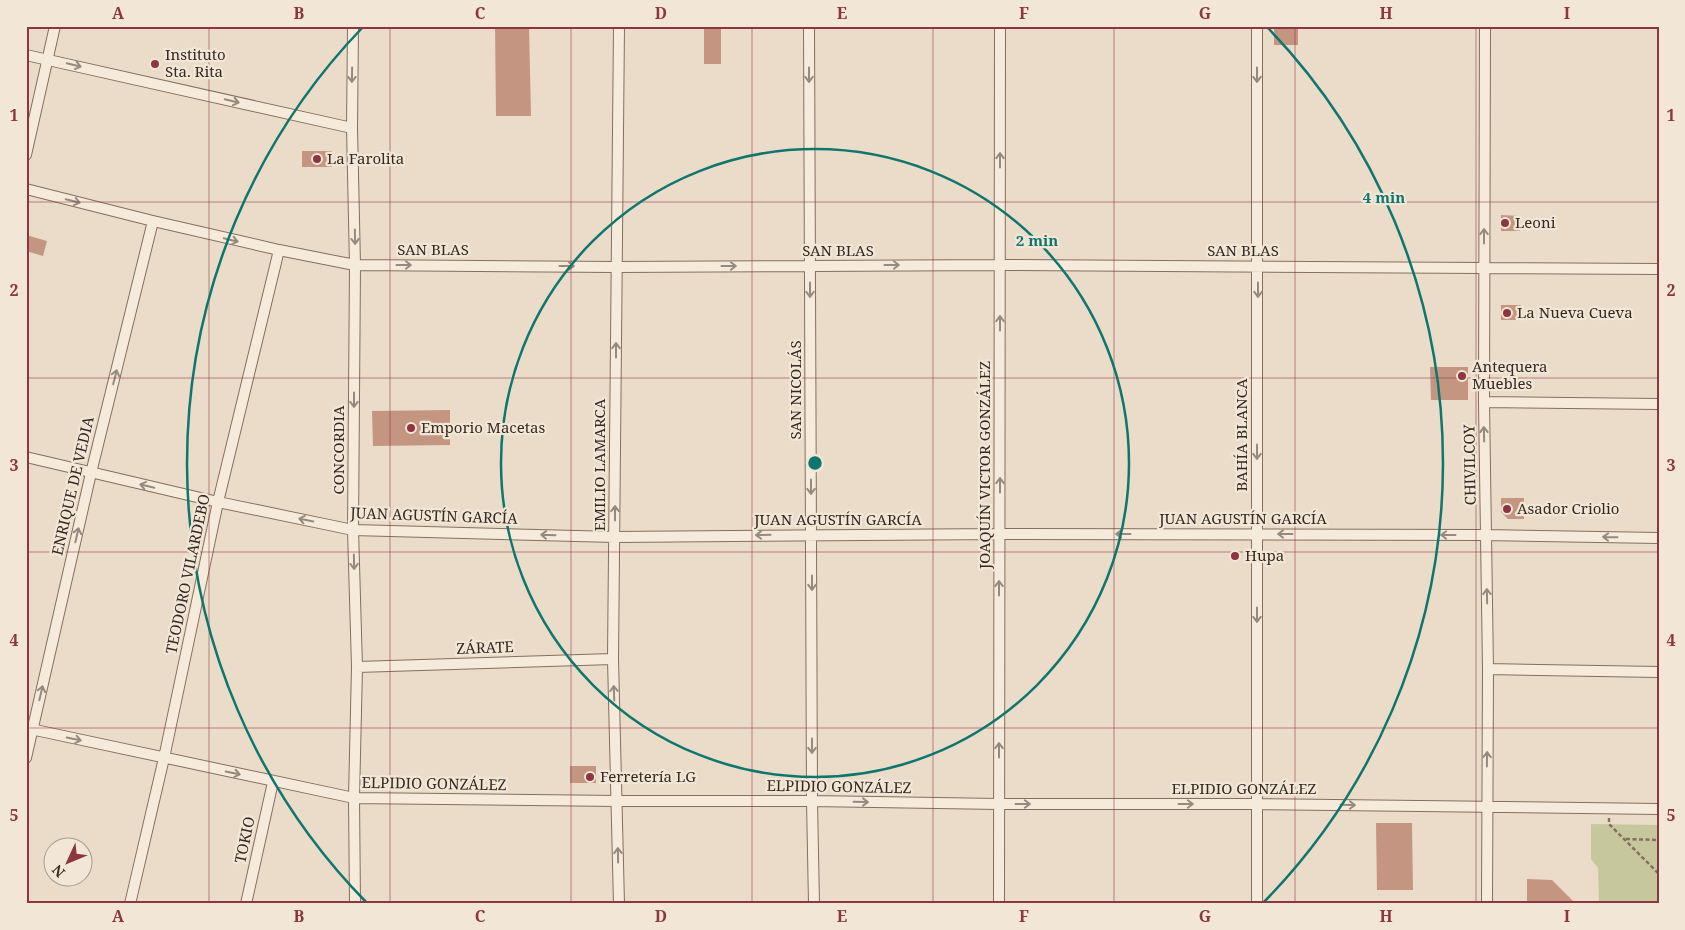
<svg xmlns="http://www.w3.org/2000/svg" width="1685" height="930" font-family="'Noto Serif',serif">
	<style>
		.green { fill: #c7c79d }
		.building { fill: #c49682 }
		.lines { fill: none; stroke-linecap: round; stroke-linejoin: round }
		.street-casing { stroke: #856f5f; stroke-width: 12 }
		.path { stroke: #856f5f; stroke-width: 2.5; stroke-dasharray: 4 2.5; stroke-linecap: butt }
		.street { stroke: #f6ebdb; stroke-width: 10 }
		.oneway { stroke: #968a7e }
		.grid { fill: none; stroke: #8d3540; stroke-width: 1; stroke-opacity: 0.55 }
		.ring { fill: none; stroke: #0f766e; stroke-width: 2.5 }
		.poi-dot { fill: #8d3540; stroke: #f2e7d7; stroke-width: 2 }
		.labels { text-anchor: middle; stroke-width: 4.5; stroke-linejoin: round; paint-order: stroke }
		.poi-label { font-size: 15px; fill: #362921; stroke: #f2e7d7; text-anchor: start }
		.street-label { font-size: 15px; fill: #362921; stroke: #f2e7d7 }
		.centre { fill: #0f766e; stroke: #f2e7d7; stroke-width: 2.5 }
		.ring-label { font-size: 15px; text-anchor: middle; font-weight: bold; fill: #0f766e; stroke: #f2e7d7; stroke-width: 4.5; stroke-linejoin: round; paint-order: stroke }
		.neatline { fill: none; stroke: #8d3540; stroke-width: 2 }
		.grid-label { font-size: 16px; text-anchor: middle; font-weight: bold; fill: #8d3540 }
	</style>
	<rect width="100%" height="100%" fill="#eadcc8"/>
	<!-- green -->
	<path class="green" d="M1591,824L1659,825V904H1599L1598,868L1591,859Z"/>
	<!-- building -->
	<path class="building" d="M495,26H529L531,116H496Z
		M704,26H721V64H704Z
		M1274,26H1298V45H1274Z
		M302,151H332V167H302Z
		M1501,215L1521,216L1520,231H1501Z
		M26,235L47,241L43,256L26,251Z
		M1501,305H1521V320H1501Z
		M1430,367H1468V400H1431Z
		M450,410V445L373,446L372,411Z
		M1501,498H1524V519H1508L1501,512Z
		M570,766H596V783H570Z
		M1376,823H1412L1413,890H1377Z
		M1527,879L1552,880L1576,904H1527Z"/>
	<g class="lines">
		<!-- street casing -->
		<g class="street-casing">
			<path id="street" d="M353,26L352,128L355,265L353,530L357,667L354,798L355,904
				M809,26L812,801L814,904
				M1257,26V904
				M1485,26L1484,402L1488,669L1487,904
				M26,55L352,128
				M26,155L55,26
				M26,189L153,221L279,250L355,265L616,267L1001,265L1659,269
				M1484,402L1659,404
				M26,457L218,502L353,530L615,537L999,534L1485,535L1659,538
				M357,667L613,659
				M1488,669L1659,672
				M26,728L354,798L618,801H812L999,804H1258L1659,809
				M26,758L91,473L153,221
				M130,904L164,758L218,502L279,250
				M246,904L273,782
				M619,904L613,659L619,26
				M999,904L1000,26"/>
		</g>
		<!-- path -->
		<path class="path" d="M1609,818V824L1659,874
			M1626,839L1659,840"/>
		<!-- street -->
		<use href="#street" class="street"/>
	</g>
	<!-- one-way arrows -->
	<defs><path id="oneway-shaft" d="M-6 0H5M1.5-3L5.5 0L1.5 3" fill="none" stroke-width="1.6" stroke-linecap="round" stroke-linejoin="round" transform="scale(1.25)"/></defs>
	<g class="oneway">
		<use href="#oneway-shaft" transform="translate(74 65) rotate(13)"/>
		<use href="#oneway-shaft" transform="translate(352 75) rotate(91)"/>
		<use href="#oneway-shaft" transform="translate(809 75) rotate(90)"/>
		<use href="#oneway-shaft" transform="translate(1257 75) rotate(90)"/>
		<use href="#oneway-shaft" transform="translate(232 101) rotate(13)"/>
		<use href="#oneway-shaft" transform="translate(1000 160) rotate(-90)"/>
		<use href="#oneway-shaft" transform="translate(73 201) rotate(14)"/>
		<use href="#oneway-shaft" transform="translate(1484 236) rotate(-90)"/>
		<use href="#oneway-shaft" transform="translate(355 237) rotate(89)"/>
		<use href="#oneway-shaft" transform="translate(231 240) rotate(13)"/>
		<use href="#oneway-shaft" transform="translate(404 265)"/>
		<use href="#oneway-shaft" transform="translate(892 265)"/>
		<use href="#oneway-shaft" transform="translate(567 266)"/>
		<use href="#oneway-shaft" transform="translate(729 266)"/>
		<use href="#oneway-shaft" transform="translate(810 290) rotate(90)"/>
		<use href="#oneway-shaft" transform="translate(1258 290) rotate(90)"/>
		<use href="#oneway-shaft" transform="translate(1000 323) rotate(-90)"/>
		<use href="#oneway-shaft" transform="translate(616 350) rotate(-90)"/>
		<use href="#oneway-shaft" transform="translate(115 377) rotate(-76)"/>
		<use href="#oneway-shaft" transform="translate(354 400) rotate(90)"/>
		<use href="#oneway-shaft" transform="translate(1484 434) rotate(-91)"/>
		<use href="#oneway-shaft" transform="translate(1257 452) rotate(90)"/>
		<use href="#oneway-shaft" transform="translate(1000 485) rotate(-90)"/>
		<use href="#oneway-shaft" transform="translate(147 486) rotate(-167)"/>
		<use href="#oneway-shaft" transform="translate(811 487) rotate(90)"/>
		<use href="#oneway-shaft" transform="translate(615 513) rotate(-90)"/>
		<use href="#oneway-shaft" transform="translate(306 520) rotate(-169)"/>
		<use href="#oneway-shaft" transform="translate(1123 534) rotate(-180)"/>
		<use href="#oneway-shaft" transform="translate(1285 534) rotate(-180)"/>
		<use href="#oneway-shaft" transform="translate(77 535) rotate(-77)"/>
		<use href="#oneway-shaft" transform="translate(548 535) rotate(-178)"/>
		<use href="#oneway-shaft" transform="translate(763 535) rotate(179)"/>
		<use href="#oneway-shaft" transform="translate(1448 535) rotate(-180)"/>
		<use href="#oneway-shaft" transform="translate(1610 537) rotate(-179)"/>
		<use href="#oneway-shaft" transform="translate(354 562) rotate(89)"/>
		<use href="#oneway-shaft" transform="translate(812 583) rotate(90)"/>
		<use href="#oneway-shaft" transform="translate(999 588) rotate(-90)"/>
		<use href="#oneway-shaft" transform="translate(1487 596) rotate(-91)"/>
		<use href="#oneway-shaft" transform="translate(1257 615) rotate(90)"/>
		<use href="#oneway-shaft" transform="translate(41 693) rotate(-77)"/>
		<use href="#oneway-shaft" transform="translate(614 693) rotate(-92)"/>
		<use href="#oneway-shaft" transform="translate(74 739) rotate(12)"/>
		<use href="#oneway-shaft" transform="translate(812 746) rotate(90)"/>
		<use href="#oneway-shaft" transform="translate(999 750) rotate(-90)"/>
		<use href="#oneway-shaft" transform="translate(1487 759) rotate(-89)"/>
		<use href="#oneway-shaft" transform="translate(233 773) rotate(12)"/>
		<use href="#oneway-shaft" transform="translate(861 802) rotate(1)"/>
		<use href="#oneway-shaft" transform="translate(1023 804)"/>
		<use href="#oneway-shaft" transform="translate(1186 804)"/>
		<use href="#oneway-shaft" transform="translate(1348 805) rotate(1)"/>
		<use href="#oneway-shaft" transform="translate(618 855) rotate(-91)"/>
	</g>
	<!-- grid -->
	<path class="grid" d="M209,26V904M390,26V904M571,26V904M752,26V904M933,26V904M1114,26V904M1295,26V904M1476,26V904M26,202H1659M26,378H1659M26,552H1659M26,728H1659"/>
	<!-- distance rings -->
	<g class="ring">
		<circle cx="815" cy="463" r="314"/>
		<path d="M367 903A628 628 0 0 1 363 27M1267 27A628 628 0 0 1 1263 903"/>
	</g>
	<!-- markers -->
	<g class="poi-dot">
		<circle cx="155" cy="64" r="5"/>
		<circle cx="317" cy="159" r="5"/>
		<circle cx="1505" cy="223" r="5"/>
		<circle cx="1507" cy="313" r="5"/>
		<circle cx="1462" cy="376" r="5"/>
		<circle cx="411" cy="428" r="5"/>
		<circle cx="1507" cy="509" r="5"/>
		<circle cx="1235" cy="556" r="5"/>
		<circle cx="590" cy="777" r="5"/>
	</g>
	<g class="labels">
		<!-- poi labels -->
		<g class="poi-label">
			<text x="165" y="60">Instituto<tspan x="165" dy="17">Sta. Rita</tspan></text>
			<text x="327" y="164">La Farolita</text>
			<text x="1515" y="228">Leoni</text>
			<text x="1517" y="318">La Nueva Cueva</text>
			<text x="1472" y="372">Antequera<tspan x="1472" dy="17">Muebles</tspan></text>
			<text x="421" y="433">Emporio Macetas</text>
			<text x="1517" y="514">Asador Criolio</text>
			<text x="1245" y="561">Hupa</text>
			<text x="600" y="782">Ferretería LG</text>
		</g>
		<!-- street labels -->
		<g class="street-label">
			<text x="433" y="255">SAN BLAS</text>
			<text x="838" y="256">SAN BLAS</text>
			<text x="1243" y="256">SAN BLAS</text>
			<text transform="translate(796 390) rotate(-90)" y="5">SAN NICOLÁS</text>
			<text transform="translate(1242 435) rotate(-90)" y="5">BAHÍA BLANCA</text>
			<text transform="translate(339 450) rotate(-90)" y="5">CONCORDIA</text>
			<text transform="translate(600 465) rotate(-90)" y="5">EMILIO LAMARCA</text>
			<text transform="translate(985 465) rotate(-90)" y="5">JOAQUÍN VICTOR GONZÁLEZ</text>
			<text transform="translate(1470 465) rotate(-91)" y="5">CHIVILCOY</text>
			<text transform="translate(73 486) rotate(-77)" y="5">ENRIQUE DE VEDIA</text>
			<text transform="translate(434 516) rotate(2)" y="5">JUAN AGUSTÍN GARCÍA</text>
			<text x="1243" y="524">JUAN AGUSTÍN GARCÍA</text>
			<text x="838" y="525">JUAN AGUSTÍN GARCÍA</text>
			<text transform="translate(188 574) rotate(-78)" y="5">TEODORO VILARDEBO</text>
			<text transform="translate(485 648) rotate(-2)" y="5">ZÁRATE</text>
			<text transform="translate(434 784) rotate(1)" y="5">ELPIDIO GONZÁLEZ</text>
			<text transform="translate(839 787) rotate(1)" y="5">ELPIDIO GONZÁLEZ</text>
			<text x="1244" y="794">ELPIDIO GONZÁLEZ</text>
			<text transform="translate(245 840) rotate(-78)" y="5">TOKIO</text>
		</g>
	</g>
	<circle cx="815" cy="463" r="8" class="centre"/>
	<g class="ring-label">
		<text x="1384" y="203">4 min</text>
		<text x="1037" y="246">2 min</text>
	</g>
	<!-- border -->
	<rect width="1685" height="930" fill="none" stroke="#f2e7d7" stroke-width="55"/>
	<!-- north arrow -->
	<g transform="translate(68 862) rotate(226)"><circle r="24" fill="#f2e7d7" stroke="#a79b8e"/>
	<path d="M0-4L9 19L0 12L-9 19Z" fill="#8d3540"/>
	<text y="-8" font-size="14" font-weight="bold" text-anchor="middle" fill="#362921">N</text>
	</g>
	<rect x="28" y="28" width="1630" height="874" class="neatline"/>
	<g class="grid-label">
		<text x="118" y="19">A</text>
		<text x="299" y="19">B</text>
		<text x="480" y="19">C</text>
		<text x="661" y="19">D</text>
		<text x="842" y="19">E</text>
		<text x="1024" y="19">F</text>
		<text x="1205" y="19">G</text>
		<text x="1386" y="19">H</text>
		<text x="1567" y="19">I</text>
		<text x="14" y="121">1</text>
		<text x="1671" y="121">1</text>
		<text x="14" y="296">2</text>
		<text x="1671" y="296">2</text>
		<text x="14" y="471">3</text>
		<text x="1671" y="471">3</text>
		<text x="14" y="646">4</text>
		<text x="1671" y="646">4</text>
		<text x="14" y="821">5</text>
		<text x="1671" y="821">5</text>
		<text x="118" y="922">A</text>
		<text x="299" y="922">B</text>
		<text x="480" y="922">C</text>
		<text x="661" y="922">D</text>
		<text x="842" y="922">E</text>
		<text x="1024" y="922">F</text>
		<text x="1205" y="922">G</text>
		<text x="1386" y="922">H</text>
		<text x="1567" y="922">I</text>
	</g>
</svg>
